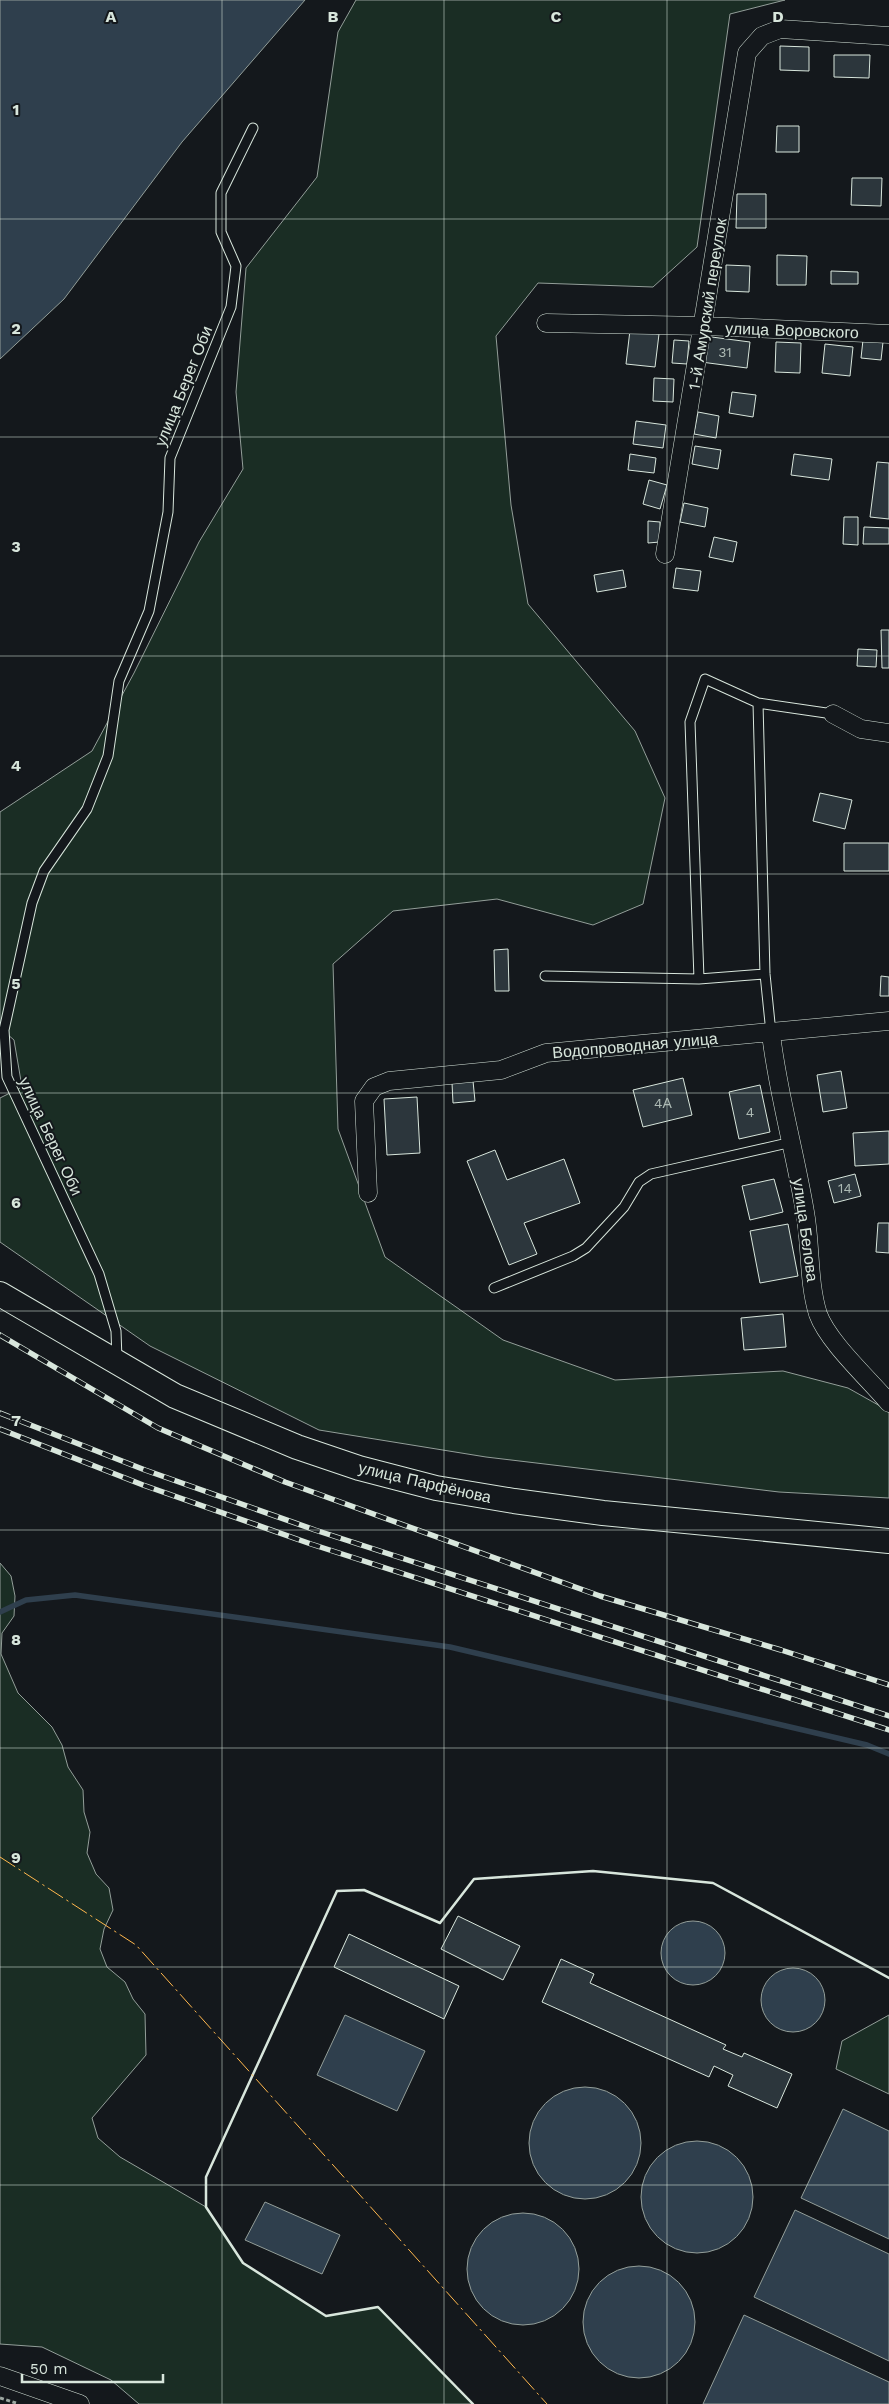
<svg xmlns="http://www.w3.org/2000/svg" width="889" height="2404" font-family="'Work Sans',sans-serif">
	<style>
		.green { fill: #1a2d24; stroke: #939e99 }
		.water { fill: #2f3f4d; stroke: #939e99 }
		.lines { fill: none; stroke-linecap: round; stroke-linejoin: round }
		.stream { stroke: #2f3f4d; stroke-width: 5.5 }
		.building { fill: #2c363c; stroke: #d8e6dc }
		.service-casing { stroke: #d8e6dc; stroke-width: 11 }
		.minor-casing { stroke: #d8e6dc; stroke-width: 19 }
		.secondary-casing { stroke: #d8e6dc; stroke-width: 26 }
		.path { stroke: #9da8a2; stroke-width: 3; stroke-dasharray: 4 2.5; stroke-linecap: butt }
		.service { stroke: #14181c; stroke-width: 9 }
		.minor { stroke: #14181c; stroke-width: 18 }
		.secondary { stroke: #14181c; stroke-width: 24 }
		.rail-casing { stroke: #d8e6dc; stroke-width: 5.5 }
		.rail { stroke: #14181c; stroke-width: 4; stroke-dasharray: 11; stroke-linecap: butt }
		.wall { stroke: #d8e6dc; stroke-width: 2.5 }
		.power { stroke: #ffb74d; stroke-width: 1; stroke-dasharray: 18 4 2.5 4; stroke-linecap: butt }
		.grid { fill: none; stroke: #d8e6dc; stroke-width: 1; stroke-opacity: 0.55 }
		.labels { text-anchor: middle; stroke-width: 4; stroke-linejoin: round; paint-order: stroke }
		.number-label { font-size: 14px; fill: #adbab4 }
		.street-label { font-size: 16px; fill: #d8e6dc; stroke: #14181c }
		.grid-label { font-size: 16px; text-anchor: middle; font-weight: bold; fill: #d8e6dc; stroke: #14181c; stroke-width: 4; stroke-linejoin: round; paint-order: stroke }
	</style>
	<rect width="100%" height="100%" fill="#14181c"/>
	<!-- green -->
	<path class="green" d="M356,0H785L730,14L697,247L653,287L538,283L496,336L511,505L528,604L635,731L665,798L643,904L593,925L497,899L393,911L333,964L338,1129L385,1257L503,1340L615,1380L783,1371L848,1388L889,1411V1498L779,1492L486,1457L319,1430L150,1346L0,1242V1098L22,1087L14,1040L0,1028V812L92,751L134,673L199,542L243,469L236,392L246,268L317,177L338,32Z
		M0,1563L11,1576L15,1596L14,1616L2,1633L1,1654L18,1693L52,1727L62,1745L68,1767L83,1790L84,1812L90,1832L87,1853L96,1874L109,1888L113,1910L104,1929L100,1949L107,1967L125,1982L133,1999L145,2014L146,2055L92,2118L98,2138L120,2157L206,2207L243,2263L326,2316L378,2307L473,2404H139L111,2380L42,2347L0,2344Z
		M889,2015V2094L836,2069L842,2041Z"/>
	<!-- water -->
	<path class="water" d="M0,0H305L182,142L64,299L0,359Z
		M661 1953a32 32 0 1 1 64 0a32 32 0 1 1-64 0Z
		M761 2000a32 32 0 1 1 64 0a32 32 0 1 1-64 0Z
		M345,2015L425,2051L397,2111L317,2075Z
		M529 2143a56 56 0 1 1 112 0a56 56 0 1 1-112 0Z
		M843,2109L889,2131V2239L801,2198Z
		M641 2197a56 56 0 1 1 112 0a56 56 0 1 1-112 0Z
		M265,2202L340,2235L322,2274L245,2240Z
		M795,2210L889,2254V2361L754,2297Z
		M467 2269a56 56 0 1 1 112 0a56 56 0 1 1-112 0Z
		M583 2322a56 56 0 1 1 112 0a56 56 0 1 1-112 0Z
		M744,2315L889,2382V2404H703Z"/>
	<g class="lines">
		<!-- stream -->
		<path class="stream" d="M0,1612L26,1600L75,1595L450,1647L867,1745L889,1754"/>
	</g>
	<!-- building -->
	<path class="building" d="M780,46L809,47V71L780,70Z
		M834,55H870L869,78L834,77Z
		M777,126H799V152H776Z
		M852,178H882L881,206L851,205Z
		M737,194H766V228H736Z
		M777,255L807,256L806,285H777Z
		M726,265L750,266L749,292L726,291Z
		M831,271L858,272V284H831Z
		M630,330L659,334L655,367L626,364Z
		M704,336L750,342L747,368L701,362Z
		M674,340L689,341L687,364L672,363Z
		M863,340L883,342L881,360L861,358Z
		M776,342L801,343L800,373L775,372Z
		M825,344L853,347L850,376L822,373Z
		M654,378L674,379L673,402L653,401Z
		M732,392L756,395L753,417L729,413Z
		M698,412L719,416L716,438L694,434Z
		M636,421L666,425L663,448L633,444Z
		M695,446L721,450L718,469L692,464Z
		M630,454L656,458L654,473L628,470Z
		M794,454L832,459L829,480L791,475Z
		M877,462L889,463V519L870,517Z
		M649,480L667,485L660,509L643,504Z
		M684,503L708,508L705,527L680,522Z
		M844,517H858V545L843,544Z
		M648,521L660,522V542L648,543Z
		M864,527L889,528V544H863Z
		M714,537L737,542L733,562L709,557Z
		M676,568L701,571L698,591L673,588Z
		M623,570L626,587L597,592L594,575Z
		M881,630H889V668H882Z
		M858,649L877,650L876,667L857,666Z
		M820,793L852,800L845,829L813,821Z
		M844,843H889V871H844Z
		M508,949L509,991H495L494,950Z
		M881,976L889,977V996H880Z
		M841,1071L847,1108L823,1112L817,1075Z
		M683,1078L692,1115L643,1127L633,1090Z
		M473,1081L475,1101L453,1103L452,1083Z
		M760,1085L770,1132L739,1139L729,1092Z
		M417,1097L420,1153L387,1155L384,1099Z
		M889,1131V1164L855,1166L853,1133Z
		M495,1150L507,1180L564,1159L580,1203L524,1223L537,1254L509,1265L467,1161Z
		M855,1174L861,1196L834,1203L828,1181Z
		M774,1179L783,1212L750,1220L742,1186Z
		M878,1223H889V1253L876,1252Z
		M788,1224L798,1276L760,1283L750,1231Z
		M783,1314L786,1347L744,1350L741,1318Z
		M458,1916L520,1946L503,1980L441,1949Z
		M349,1934L459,1986L444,2019L334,1967Z
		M561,1959L594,1974L590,1983L726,2045L723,2049L742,2057L744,2053L792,2074L777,2108L728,2086L733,2075L714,2066L709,2077L542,2002Z"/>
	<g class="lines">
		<!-- service casing -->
		<g class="service-casing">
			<path id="service" d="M545,976L699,979L765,974
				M699,979L690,722L705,679L758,703
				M771,1033L765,974L758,703L833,714
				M494,1288L573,1256L586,1248L624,1207L639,1182L651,1174L792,1142
				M117,1360L116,1331L99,1274L7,1077L4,1030L32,903L44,871L87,809L108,756L119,681L149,611L168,512L170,458L231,307L236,266L221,232V193L253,128"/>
		</g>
		<!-- minor casing -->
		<g class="minor-casing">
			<path id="minor" d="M546,323L704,326L889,334
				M665,554L747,53L762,36L780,29L889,36
				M833,714L861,729L889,733
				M771,1034C778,1094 795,1152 805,1212C811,1245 808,1282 818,1314C828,1342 869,1379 889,1403
				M368,1193L364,1101L374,1087L389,1081L501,1070L546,1053L889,1021
				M0,2376L80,2404"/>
		</g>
		<!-- secondary casing -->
		<g class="secondary-casing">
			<path id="secondary" d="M0,1294L175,1396L297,1447L359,1468L436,1488L514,1501L603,1513L889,1541"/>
		</g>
		<!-- path -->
		<path class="path" d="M0,2398L16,2403"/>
		<!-- service -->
		<use href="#service" class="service"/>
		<!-- minor -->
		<use href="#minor" class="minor"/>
		<!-- secondary -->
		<use href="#secondary" class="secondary"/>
		<!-- rail casing -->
		<g class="rail-casing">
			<path id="rail" d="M0,1335L158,1428L285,1482L600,1596L781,1650L889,1685
				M0,1413L145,1470L315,1530L889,1716
				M0,1429L143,1485L311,1544L889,1730"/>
		</g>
		<!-- rail -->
		<use href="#rail" class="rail"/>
		<!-- wall -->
		<path class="wall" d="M473,2404L378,2307L326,2316L243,2263L206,2207V2177L337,1891L364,1890L440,1923L474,1879L593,1871L713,1883L889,1978"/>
		<!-- power -->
		<path class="power" d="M0,1857L136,1945L547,2404"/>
	</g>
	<!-- grid -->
	<path class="grid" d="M222,0V2404M444,0V2404M667,0V2404M0,219H889M0,437H889M0,656H889M0,874H889M0,1093H889M0,1311H889M0,1530H889M0,1748H889M0,1967H889M0,2185H889"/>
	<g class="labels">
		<!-- number labels -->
		<g class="number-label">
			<text x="725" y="357">31</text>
			<text x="663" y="1108">4А</text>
			<text x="750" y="1117">4</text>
			<text x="845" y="1193">14</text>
		</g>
		<!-- street labels -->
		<g class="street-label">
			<text transform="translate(707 304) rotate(-81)" y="6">1-й Амурский переулок</text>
			<text transform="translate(792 330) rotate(2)" y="6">улица Воровского</text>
			<text transform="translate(183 386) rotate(-68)" y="6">улица Берег Оби</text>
			<text transform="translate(635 1045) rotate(-5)" y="6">Водопроводная улица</text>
			<text transform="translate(51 1136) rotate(65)" y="6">улица Берег Оби</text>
			<text transform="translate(806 1230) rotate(82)" y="6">улица Белова</text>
			<text transform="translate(425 1482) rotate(13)" y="6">улица Парфёнова</text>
		</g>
	</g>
	<g class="grid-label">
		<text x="111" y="22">A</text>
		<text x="333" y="22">B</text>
		<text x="556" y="22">C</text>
		<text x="778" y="22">D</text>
		<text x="16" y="115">1</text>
		<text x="16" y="334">2</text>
		<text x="16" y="552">3</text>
		<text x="16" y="771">4</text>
		<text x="16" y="989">5</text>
		<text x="16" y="1208">6</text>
		<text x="16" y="1426">7</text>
		<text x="16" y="1645">8</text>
		<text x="16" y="1863">9</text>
	</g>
	<!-- scale -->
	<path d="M22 2374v8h141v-8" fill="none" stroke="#d8e6dc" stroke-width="2.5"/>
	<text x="30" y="2374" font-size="15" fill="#d8e6dc" stroke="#14181c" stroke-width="4" paint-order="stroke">50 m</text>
</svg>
